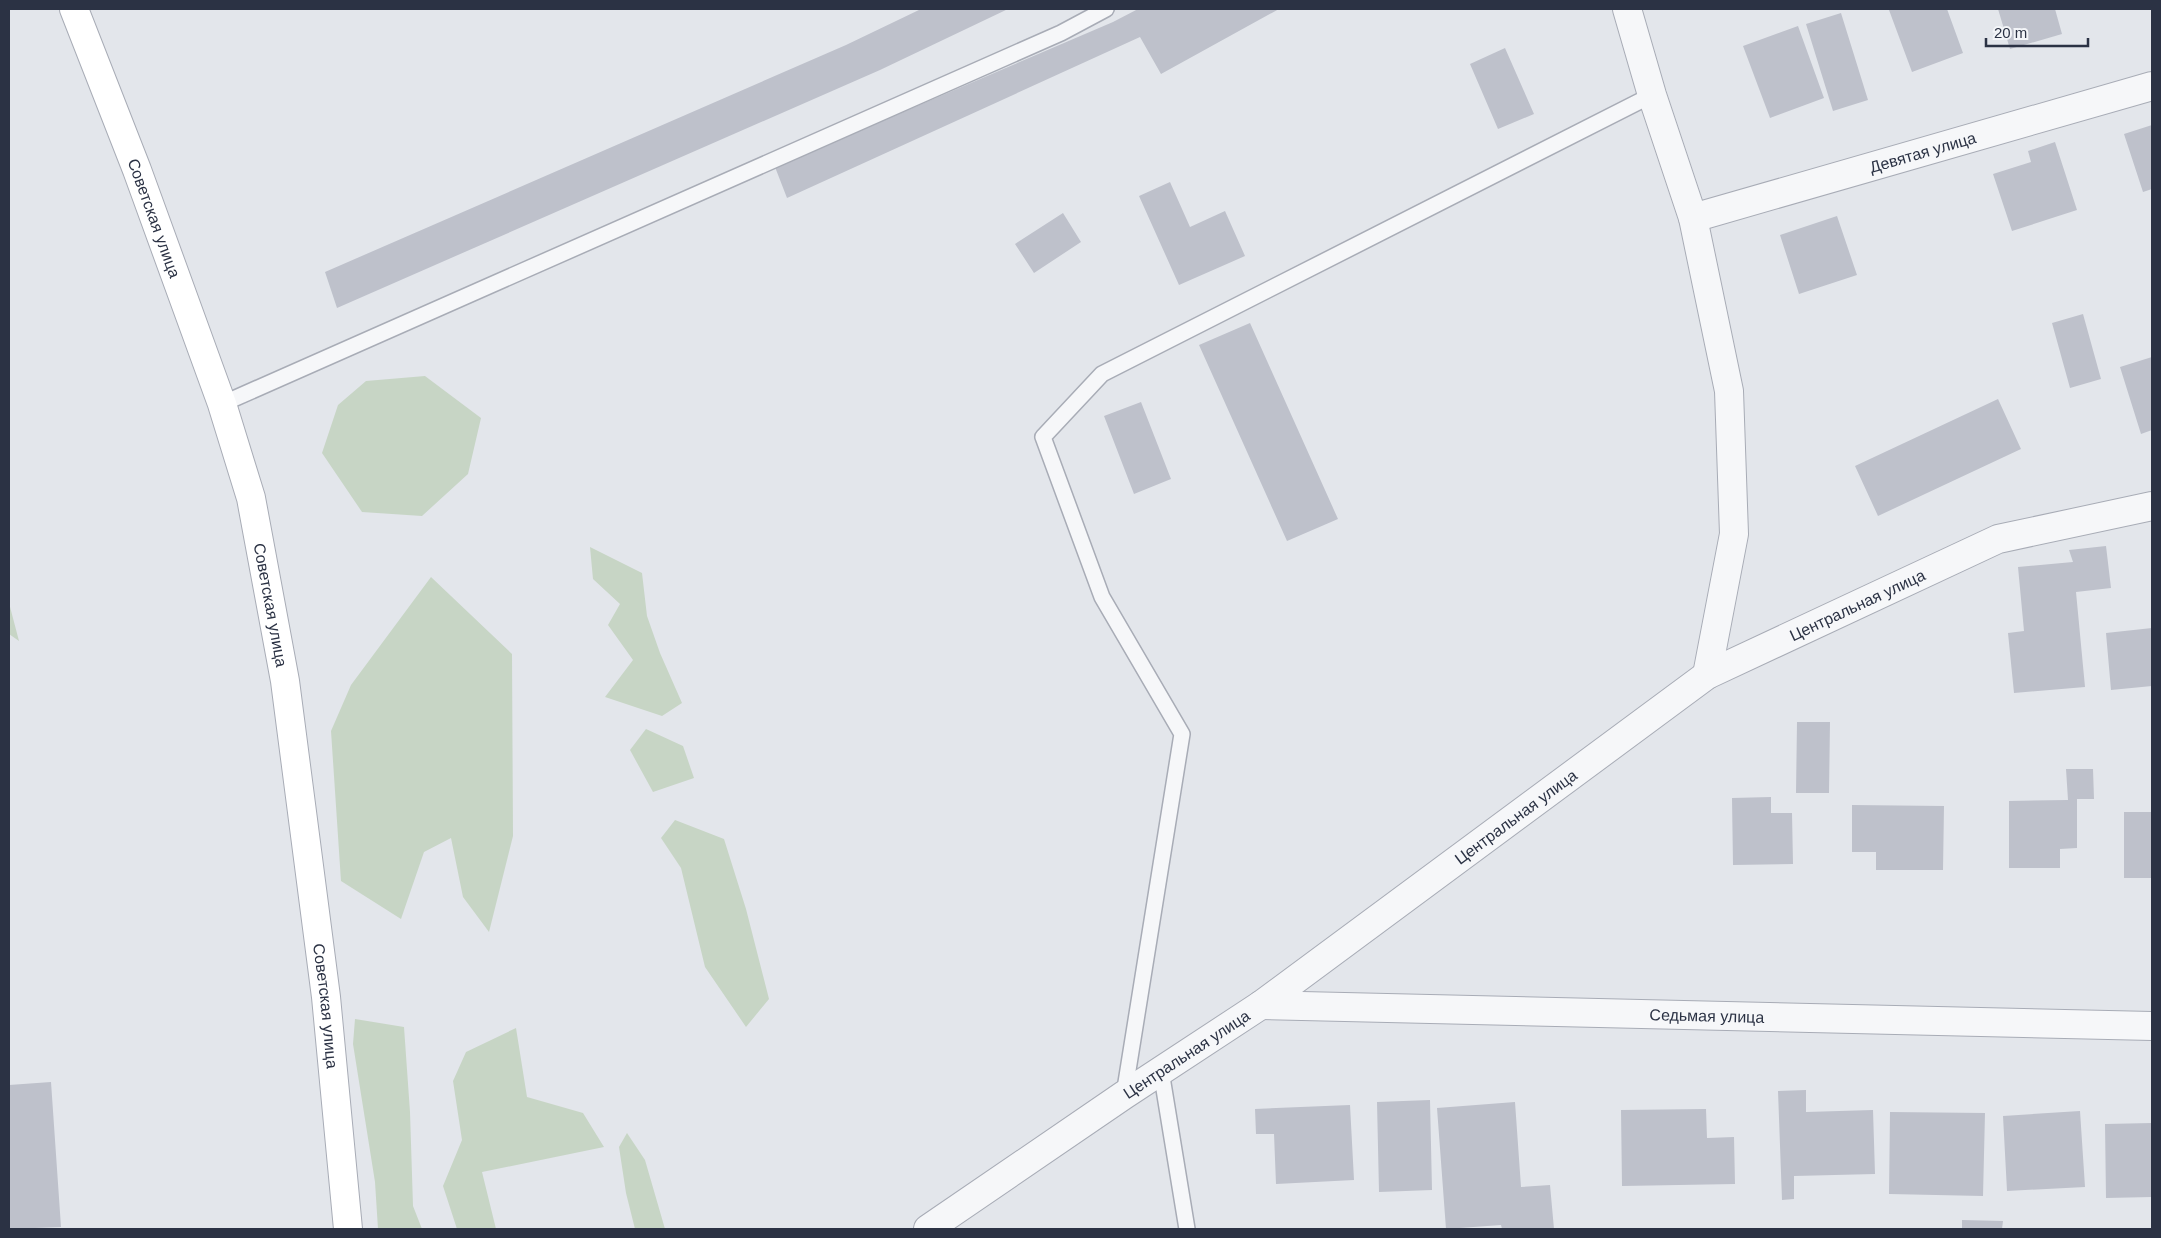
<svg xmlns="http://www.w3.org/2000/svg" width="2161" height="1238" font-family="Arial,sans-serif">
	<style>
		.green { fill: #c7d5c5 }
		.building { fill: #bec1cb }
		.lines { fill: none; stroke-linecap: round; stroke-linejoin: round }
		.lane-casing { stroke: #a8acb6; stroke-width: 18 }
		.street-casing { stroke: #a8acb6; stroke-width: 30 }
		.secondary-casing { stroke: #a8acb6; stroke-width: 30 }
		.lane { stroke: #f6f7f9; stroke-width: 15 }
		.street { stroke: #f6f7f9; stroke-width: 28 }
		.secondary { stroke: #fff; stroke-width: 28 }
		.labels { text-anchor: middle; stroke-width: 4.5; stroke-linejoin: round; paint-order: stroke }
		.street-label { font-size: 16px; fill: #2b3244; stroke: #f3f5f8 }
	</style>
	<rect width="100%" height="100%" fill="#e3e6eb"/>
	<!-- green -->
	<path class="green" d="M425,376L481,418L468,474L422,516L362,512L322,453L338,405L366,381Z
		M590,547L642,573L647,616L660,653L682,703L662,716L605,697L633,660L608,625L620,604L593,579Z
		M431,577L512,654L513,836L489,932L463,897L451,838L424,852L401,919L341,881L331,731L351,685Z
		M9,603L19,641L9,634Z
		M646,729L683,746L694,778L653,792L630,750Z
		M675,820L724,839L746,909L769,999L746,1027L705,967L681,868L661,838Z
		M355,1019L404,1027L410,1112L413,1206L422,1229H378L375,1182L353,1044Z
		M516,1028L527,1097L583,1113L604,1147L482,1172L496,1229H457L443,1186L462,1140L453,1081L466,1052Z
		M627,1133L645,1160L665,1229H635L626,1193L619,1147Z"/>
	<!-- building -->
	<path class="building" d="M921,9H1008L880,70L337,308L325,272L846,45Z
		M1138,9H1279L1161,74L1140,37L787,198L775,167L1113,22Z
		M1893,9H1947L1963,53L1912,72L1889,10Z
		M1998,9H2055L2062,34L2010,49Z
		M1841,13L1868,100L1833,111L1806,24Z
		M1798,26L1824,98L1770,118L1743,46Z
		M1505,48L1534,114L1498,129L1470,64Z
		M2152,125V189L2143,192L2124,134Z
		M2055,142L2077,210L2012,231L1993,174L2031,162L2028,151Z
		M1170,182L1190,227L1225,211L1245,256L1179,285L1139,196Z
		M1063,213L1081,242L1034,273L1015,244Z
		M1837,216L1857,275L1799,294L1780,235Z
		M2083,314L2101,379L2070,388L2052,323Z
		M1250,323L1338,519L1287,541L1199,345Z
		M2152,357V430L2141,434L2120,367Z
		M1998,399L2021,449L1878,516L1855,466Z
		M1141,402L1171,479L1134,494L1104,416Z
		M2106,546L2111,588L2076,592L2085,687L2014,693L2008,633L2024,631L2018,567L2073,562L2069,550Z
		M2152,628V686L2111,690L2106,633Z
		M1797,722H1830L1829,793H1796Z
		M2066,769H2093L2094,799H2077V848L2060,849V868H2009V801L2068,800Z
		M1771,797V813H1792L1793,864L1733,865L1732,798Z
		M1852,805L1944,806L1943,870H1876V852H1852Z
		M2124,812H2152V878H2124Z
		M51,1082L61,1227L9,1229V1085Z
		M1806,1090V1112L1873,1110L1875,1174L1794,1176V1199L1782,1200L1778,1091Z
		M1430,1100L1432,1190L1379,1192L1377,1102Z
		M1515,1102L1521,1187L1550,1185L1554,1229H1502L1501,1225L1446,1229L1437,1108Z
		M1350,1105L1354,1180L1276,1184L1274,1134H1256L1255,1109Z
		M1706,1109L1707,1138L1734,1137L1735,1184L1622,1186L1621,1110Z
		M2080,1111L2085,1187L2007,1191L2003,1116Z
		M1890,1112L1985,1113L1983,1196L1889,1194Z
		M2152,1123V1197L2106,1198L2105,1124Z
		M1962,1220L2003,1221L2002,1229H1962Z"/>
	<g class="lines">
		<!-- lane casing -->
		<g class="lane-casing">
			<path id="lane" d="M222,404L1061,33L1106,9
				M1161,1071L1187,1229
				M1124,1095L1182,734L1102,597L1043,437L1102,374L1652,95"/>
		</g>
		<!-- street casing -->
		<g class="street-casing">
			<g id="street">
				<path d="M1627,9L1652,95L1693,218L1729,391L1734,534L1707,675"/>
				<path id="s1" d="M1693,218L2152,86"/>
				<path id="s2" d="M1261,1005L2152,1026"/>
				<path id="s3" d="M928,1229L1124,1095L1261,1005L1707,675L1998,539L2152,506"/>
			</g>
		</g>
		<!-- secondary casing -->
		<g class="secondary-casing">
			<g id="secondary">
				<path id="s4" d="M74,9L137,170L222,404L251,498L285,681L326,997L348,1229"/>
			</g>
		</g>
		<!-- lane -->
		<use href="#lane" class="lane"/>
		<!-- street -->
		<use href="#street" class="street"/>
		<!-- secondary -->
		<use href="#secondary" class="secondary"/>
	</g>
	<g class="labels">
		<!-- street labels -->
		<g class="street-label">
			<text dy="6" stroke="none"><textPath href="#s1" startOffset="239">Девятая улица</textPath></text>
			<text dy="6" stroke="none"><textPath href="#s4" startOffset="224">Советская улица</textPath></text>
			<text dy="6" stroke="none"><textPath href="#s4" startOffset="629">Советская улица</textPath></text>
			<text dy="6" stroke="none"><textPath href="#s3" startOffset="1122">Центральная улица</textPath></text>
			<text dy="6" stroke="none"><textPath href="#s3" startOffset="718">Центральная улица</textPath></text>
			<text dy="6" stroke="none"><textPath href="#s4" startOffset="1034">Советская улица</textPath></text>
			<text dy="6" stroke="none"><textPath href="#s2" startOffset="446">Седьмая улица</textPath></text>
			<text dy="6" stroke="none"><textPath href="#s3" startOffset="312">Центральная улица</textPath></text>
		</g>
	</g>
	<!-- border -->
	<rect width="2161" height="1238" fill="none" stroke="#2b3244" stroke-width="20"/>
	<!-- scale -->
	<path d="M1986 38v8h102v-8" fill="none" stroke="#2b3244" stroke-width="2.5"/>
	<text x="1994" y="38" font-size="15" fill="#2b3244" stroke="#f3f5f8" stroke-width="4" paint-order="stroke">20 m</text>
</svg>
